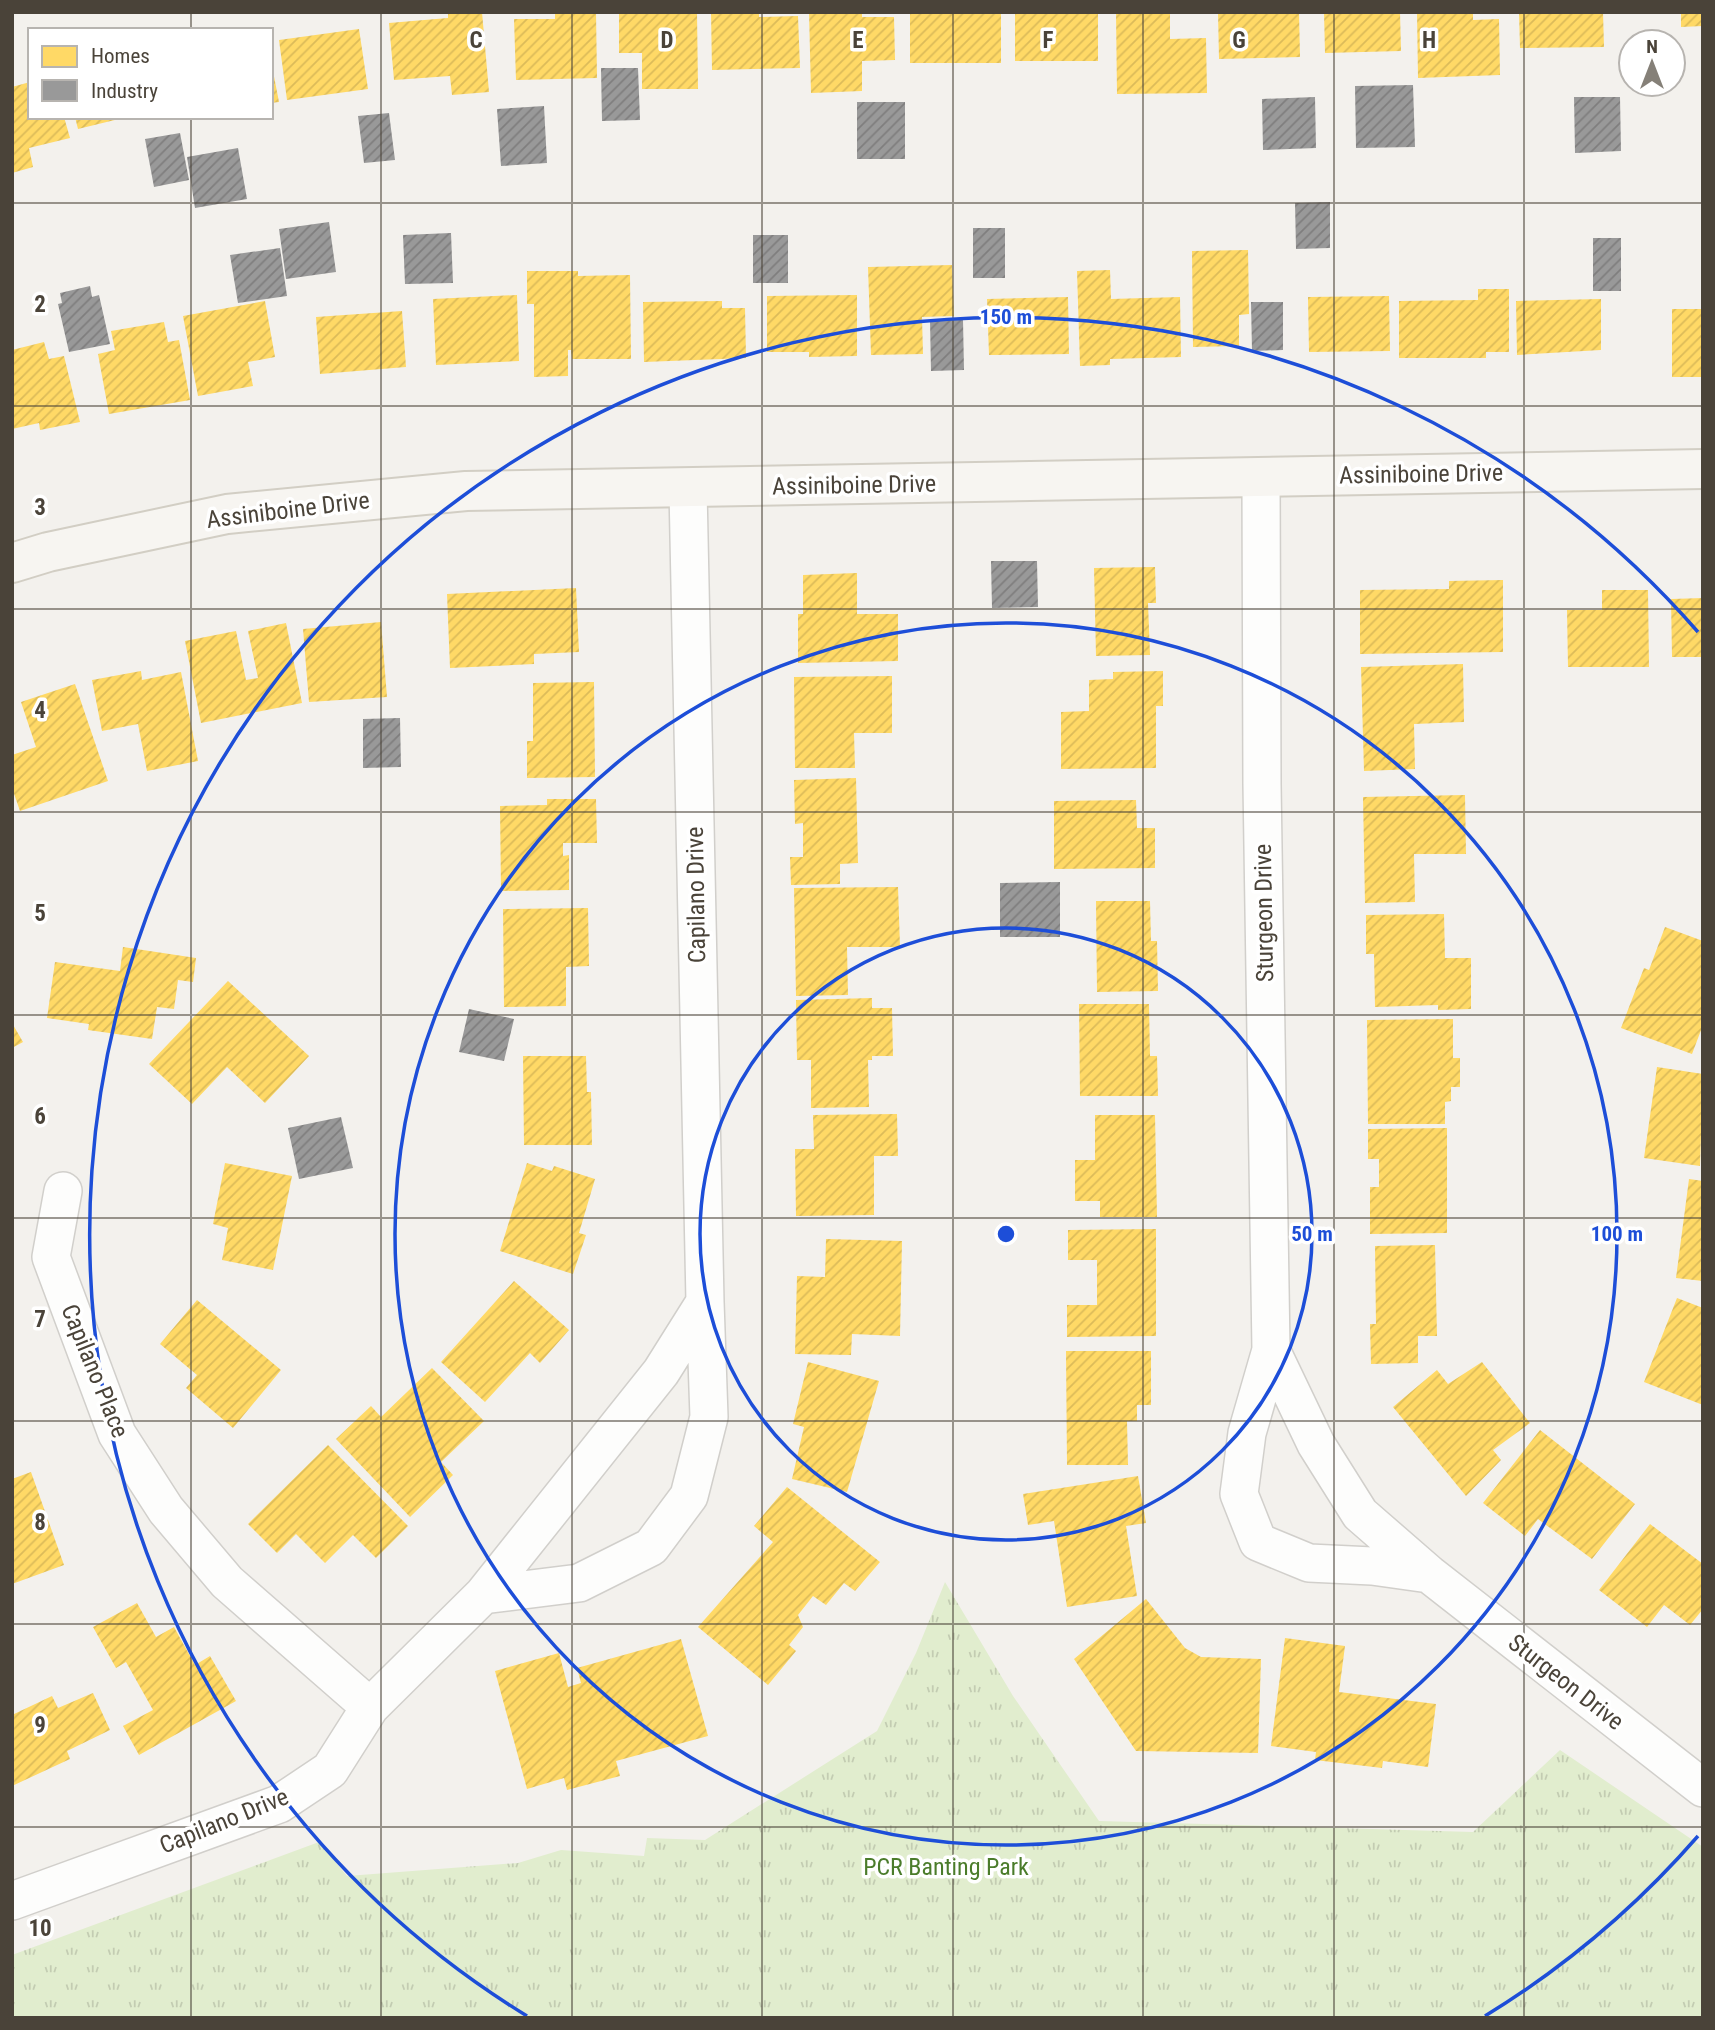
<svg xmlns="http://www.w3.org/2000/svg" width="1715" height="2030" font-family="'Roboto Condensed',sans-serif">
	<style>
		.park { fill: url(#park-tufts) }
		.homes { fill: url(#homes-hatch) }
		.industry { fill: url(#industry-hatch) }
		.lines { fill: none; stroke-linecap: round; stroke-linejoin: round }
		.street-casing { stroke: #d1cfcb; stroke-width: 40 }
		.secondary-casing { stroke: #d2cec4; stroke-width: 42 }
		.street { stroke: #fdfdfc; stroke-width: 37 }
		.secondary { stroke: #f7f5f1; stroke-width: 38 }
		.grid { fill: none; stroke: #4a4339; stroke-width: 2; stroke-opacity: 0.55 }
		.ring { fill: none; stroke: #1d4ed8; stroke-width: 3.5 }
		.labels { text-anchor: middle; stroke-width: 7; stroke-linejoin: round; paint-order: stroke }
		.street-label { font-size: 24px; fill: #4a4339; stroke: #fff }
		.park-label { font-size: 24px; fill: #4b7c2b; stroke: #fff }
		.grid-label { font-size: 23px; text-anchor: middle; font-weight: bold; fill: #4a4339; stroke: #fff; stroke-width: 7; stroke-linejoin: round; paint-order: stroke }
		.centre { fill: #1d4ed8; stroke: #fff; stroke-width: 3.5 }
		.ring-label { font-size: 21px; text-anchor: middle; font-weight: bold; fill: #1d4ed8; stroke: #fff; stroke-width: 7; stroke-linejoin: round; paint-order: stroke }
	</style>
	<defs>
		<pattern id="park-tufts" width="24" height="20" patternUnits="userSpaceOnUse" patternTransform="scale(1.75)"><rect width="24" height="20" fill="#e1edce"/><path d="M3 7l-1-3M5 7V3M7 7l1-3M15 17l-1-3M17 17v-4M19 17l1-3" fill="none" stroke="#c3ccb2"/></pattern>
		<pattern id="homes-hatch" width="6" height="6" patternUnits="userSpaceOnUse" patternTransform="scale(1.75)"><rect width="6" height="6" fill="#ffd966"/><path d="M-1 1l2-2M0 6l6-6M5 7l2-2" fill="none" stroke="#dcbb59"/></pattern>
		<pattern id="industry-hatch" width="6" height="6" patternUnits="userSpaceOnUse" patternTransform="scale(1.75)"><rect width="6" height="6" fill="#999"/><path d="M-1 1l2-2M0 6l6-6M5 7l2-2" fill="none" stroke="#7f7e7e"/></pattern>
	</defs>
	<rect width="100%" height="100%" fill="#f3f1ed"/>
	<!-- park -->
	<path class="park" d="M945,1582L1013,1696L1099,1821L1473,1832L1560,1750L1703,1847V2018H12V1955L319,1842L347,1876L518,1863L561,1850L644,1856L647,1838L705,1840L877,1731L916,1653Z"/>
	<!-- homes -->
	<path class="homes" d="M448,12H482L489,92L452,95L450,76L394,80L389,23L448,18Z
		M555,12H596L597,78L516,80L514,19H555Z
		M619,12H697L698,89H642V53H619Z
		M711,12H759V17L798,16L800,68L712,70Z
		M809,12H862V17H894L895,60L862,61V91L811,93Z
		M910,12H1001V63H910Z
		M1015,12H1098V61H1015Z
		M1116,12H1170V39L1206,38L1207,93L1117,94Z
		M1218,12H1299L1300,57L1219,59Z
		M1324,12H1400L1401,51L1325,53Z
		M1417,12H1473V20L1499,19L1500,75L1418,78Z
		M1519,12H1603L1604,47L1520,48Z
		M1681,12H1703V26L1681,27Z
		M359,29L368,89L287,100L279,40Z
		M271,61L279,102L271,103Z
		M30,82V117H64L70,138L29,148L33,167L12,173V87Z
		M75,117H123V118L78,129Z
		M1248,250L1249,314L1239,315V346L1193,347L1192,251Z
		M952,265L954,316L922,317L923,354L871,355L868,267Z
		M1110,270L1111,299L1180,297L1181,357L1110,359V365L1080,366L1077,271Z
		M527,271H578V276L630,275L631,359H572L571,350H568V376L534,377V304H527Z
		M1478,289H1509V352H1486V358H1399V301L1478,300Z
		M517,295L519,361L436,365L433,299Z
		M857,295V356L809,357V352H767V296Z
		M1389,296L1390,351L1309,352L1308,297Z
		M1068,297L1069,354L989,355L987,299Z
		M1601,299V350L1517,355L1516,301Z
		M265,301L275,357L248,362L253,386L198,396L183,316Z
		M722,301V308H745L746,358L644,362L643,302Z
		M1672,309H1703V377H1672Z
		M402,311L406,367L320,374L316,317Z
		M164,322L168,342L179,340L190,400L109,414L98,354L115,350L111,331Z
		M44,342L49,359L64,356L80,422L40,430L39,423L12,429V350Z
		M1155,567L1156,603H1148L1150,655L1096,656L1094,568Z
		M857,573V614H898V661L798,663V614H803V575Z
		M1503,580V652L1360,654V590L1449,589V581Z
		M576,588L579,652L534,654V664L450,668L447,594Z
		M1602,590H1648L1649,667H1568L1567,610H1602Z
		M1703,598V657H1672L1671,599Z
		M381,622L387,697L309,702L303,629Z
		M286,623L302,703L201,723L185,641L236,631L246,680L258,678L248,631Z
		M1463,664L1464,722L1414,724L1415,769L1364,771L1361,667Z
		M141,671L142,680L181,672L198,761L147,771L138,724L102,731L92,680Z
		M1163,671V706H1156V768L1061,769V712L1089,711V680L1113,679V672Z
		M892,676V733H854L855,768H795L794,677Z
		M594,682L595,777L527,778V741H533V683Z
		M75,684L108,781L20,811L12,788V755L36,747L21,702Z
		M856,778L858,863L840,864V884L791,885L790,857H803V823L795,824L794,780Z
		M1465,795L1466,854H1414L1415,902L1365,903L1363,797Z
		M547,799H596L597,843H563V856L569,855V890L501,891L500,806L547,805Z
		M1136,800L1137,828H1155V868L1054,869V801Z
		M898,887L900,947H847L848,995L796,996L794,888Z
		M1096,901H1150L1151,941H1157L1158,991L1097,992Z
		M588,908L589,966L566,967V1006L504,1007L503,909Z
		M1444,914L1445,958H1471V1009L1438,1010V1005L1375,1007L1374,954H1366V915Z
		M1665,927L1703,941V1025L1692,1054L1621,1028L1644,968L1649,970Z
		M123,947L196,958L193,982L178,980L174,1009L157,1007L152,1039L88,1030L89,1024L47,1018L55,962L120,971Z
		M228,981L309,1056L265,1103L227,1067L192,1104L149,1064Z
		M872,998V1008H892L893,1056H872V1060H868L869,1107L811,1108V1060H797L796,1000Z
		M1079,1004H1149L1150,1056H1157L1158,1096H1080Z
		M1453,1019V1058H1460V1087H1451V1101L1445,1102V1124H1368L1367,1020Z
		M12,1023L23,1042L12,1048Z
		M523,1056H586L587,1092H591L592,1145H524Z
		M1657,1067L1703,1074L1700,1166L1644,1158Z
		M897,1114L898,1156H874V1215L796,1216L795,1149H814L813,1115Z
		M1095,1115H1155L1157,1217H1100V1201H1075V1160H1095Z
		M1447,1128V1233L1370,1234V1187H1379V1159H1368V1129Z
		M225,1163L292,1176L273,1270L222,1260L228,1228L213,1224Z
		M527,1163L552,1171L554,1166L595,1179L579,1233L586,1235L573,1274L500,1251Z
		M1689,1179L1703,1181V1281L1676,1278Z
		M1156,1229V1336L1067,1337V1305H1097V1260H1068V1230Z
		M826,1239L902,1241L900,1336L852,1334L851,1355L795,1354L797,1276L825,1277Z
		M1435,1245L1437,1336H1418V1363L1371,1364L1370,1324H1376L1375,1246Z
		M514,1281L569,1330L540,1363L530,1353L485,1402L441,1362Z
		M1677,1298L1703,1308V1405L1644,1382Z
		M197,1300L281,1370L233,1428L186,1388L197,1375L160,1344Z
		M1066,1351H1151V1405H1137V1421H1127L1128,1465H1067Z
		M808,1362L879,1381L847,1492L792,1479L804,1427L793,1424Z
		M1482,1362L1530,1423L1493,1450L1501,1460L1466,1496L1393,1407L1437,1370L1448,1384Z
		M432,1368L484,1421L441,1462L453,1475L410,1517L336,1439L371,1406L381,1417Z
		M1540,1430L1635,1504L1592,1559L1538,1519L1525,1536L1483,1503Z
		M328,1445L408,1526L376,1558L353,1535L325,1563L296,1534L277,1553L248,1524Z
		M31,1472L64,1565L12,1584V1479Z
		M1138,1476L1146,1523L1126,1526L1137,1596L1067,1607L1054,1521L1028,1525L1023,1494Z
		M787,1487L880,1562L855,1591L844,1583L826,1605L813,1596L798,1615L803,1627L789,1645L796,1651L768,1685L698,1627L773,1542L754,1526Z
		M1650,1524L1703,1564V1609L1690,1625L1664,1605L1647,1627L1599,1590Z
		M1146,1599L1185,1648L1201,1657L1261,1659L1258,1753L1136,1751L1074,1659Z
		M137,1603L156,1637L174,1627L195,1665L210,1656L236,1701L139,1755L123,1726L153,1710L126,1662L116,1668L93,1627Z
		M1285,1638L1345,1646L1339,1692L1436,1704L1428,1767L1383,1761L1382,1768L1315,1760L1316,1752L1271,1746Z
		M681,1639L708,1736L616,1761L620,1776L567,1790L564,1778L527,1789L495,1671L559,1653L568,1687L581,1683L577,1668Z
		M93,1693L110,1730L67,1751L70,1759L12,1786V1715L52,1696L58,1708Z"/>
	<!-- industry -->
	<path class="industry" d="M601,68H638L640,120L602,121Z
		M1413,85L1415,147L1356,148L1355,86Z
		M1315,97L1316,148L1263,150L1262,99Z
		M1574,97H1620L1621,151L1575,153Z
		M857,102H905V159H857Z
		M544,106L547,163L501,166L497,109Z
		M389,113L395,160L364,163L358,116Z
		M180,133L189,180L154,187L145,139Z
		M238,148L247,199L195,208L187,157Z
		M1330,202V248L1296,249L1295,203Z
		M329,222L336,272L286,279L279,229Z
		M973,228H1005V278H973Z
		M451,233L453,283L405,284L403,235Z
		M753,235H788V283H753Z
		M1593,238H1621V291H1593Z
		M280,248L287,296L238,303L230,255Z
		M90,286L92,297L99,295L110,344L69,352L58,304L62,303L60,293Z
		M1251,302H1283V350L1252,351Z
		M930,320H963L964,370L931,371Z
		M991,561H1037L1038,607L992,608Z
		M400,718L401,767L363,768V719Z
		M1060,882V937H1000V883Z
		M469,1009L514,1019L504,1061L459,1052Z
		M341,1117L353,1168L299,1179L288,1128Z"/>
	<g class="lines">
		<!-- street casing -->
		<g class="street-casing">
			<path id="street" d="M1261,477L1262,784L1271,1350L1316,1444L1360,1514L1429,1574L1703,1788
				M63,1191L51,1257L117,1434L166,1510L227,1582L370,1707
				M1271,1350L1247,1433L1239,1494L1258,1542L1309,1563L1372,1566L1429,1574
				M483,1595L579,1583L651,1547L689,1496L709,1417L705,1302
				M12,1901L279,1804L330,1770L370,1707L483,1595L661,1372L705,1302L688,489"/>
		</g>
		<!-- secondary casing -->
		<g class="secondary-casing">
			<path id="secondary" d="M12,563L48,552L227,514L466,491L1703,469"/>
		</g>
		<!-- street -->
		<use href="#street" class="street"/>
		<!-- secondary -->
		<use href="#secondary" class="secondary"/>
	</g>
	<!-- grid -->
	<path class="grid" d="M191,12V30M381,12V2018M572,12V2018M762,12V2018M953,12V2018M1143,12V2018M1334,12V2018M1524,12V2018M191,117V2018M12,203H1703M12,406H1703M12,609H1703M12,812H1703M12,1015H1703M12,1218H1703M12,1421H1703M12,1624H1703M12,1827H1703"/>
	<!-- distance rings -->
	<g class="ring">
		<circle cx="1006" cy="1234" r="306"/>
		<circle cx="1006" cy="1234" r="611"/>
		<path d="M1698 1836A917 917 0 0 1 1485 2016M527 2016A917 917 0 1 1 1698 632"/>
	</g>
	<g class="labels">
		<!-- street labels -->
		<g class="street-label">
			<text transform="translate(1421 474) rotate(-1)" y="8">Assiniboine Drive</text>
			<text transform="translate(854 485) rotate(-1)" y="8">Assiniboine Drive</text>
			<text transform="translate(288 510) rotate(-7)" y="8">Assiniboine Drive</text>
			<text transform="translate(696 895) rotate(-91)" y="8">Capilano Drive</text>
			<text transform="translate(1264 913) rotate(-91)" y="8">Sturgeon Drive</text>
			<text transform="translate(95 1371) rotate(68)" y="8">Capilano Place</text>
			<text transform="translate(1566 1682) rotate(38)" y="8">Sturgeon Drive</text>
			<text transform="translate(224 1821) rotate(-22)" y="8">Capilano Drive</text>
		</g>
		<!-- park labels -->
		<g class="park-label">
			<text x="946" y="1875">PCR Banting Park</text>
		</g>
	</g>
	<g class="grid-label">
		<text x="476" y="48">C</text>
		<text x="667" y="48">D</text>
		<text x="858" y="48">E</text>
		<text x="1048" y="48">F</text>
		<text x="1239" y="48">G</text>
		<text x="1429" y="48">H</text>
		<text x="40" y="312">2</text>
		<text x="40" y="515">3</text>
		<text x="40" y="718">4</text>
		<text x="40" y="921">5</text>
		<text x="40" y="1124">6</text>
		<text x="40" y="1327">7</text>
		<text x="40" y="1530">8</text>
		<text x="40" y="1733">9</text>
		<text x="40" y="1936">10</text>
	</g>
	<circle cx="1006" cy="1234" r="10" class="centre"/>
	<g class="ring-label">
		<text x="1006" y="324">150 m</text>
		<text x="1312" y="1241">50 m</text>
		<text x="1617" y="1241">100 m</text>
	</g>
	<!-- border -->
	<rect width="1715" height="2030" fill="none" stroke="#4a4339" stroke-width="28"/>
	<!-- legend -->
	<rect x="28" y="28" width="245" height="91" fill="#ffffff" stroke="#b7b4b0" stroke-width="2"/>
	<rect x="42" y="46" width="35" height="21" fill="#ffd966" stroke="#b7b4b0" stroke-width="2"/>
	<text x="91" y="63" font-size="21" fill="#4a4339">Homes</text>
	<rect x="42" y="80" width="35" height="21" fill="#999999" stroke="#b7b4b0" stroke-width="2"/>
	<text x="91" y="98" font-size="21" fill="#4a4339">Industry</text>
	<!-- north arrow -->
	<g transform="translate(1652 63)"><circle r="33" fill="#ffffff" stroke="#b7b4b0" stroke-width="2"/>
	<path d="M0-5L12 26L0 18L-12 26Z" fill="#858078"/>
	<text y="-10" font-size="19" font-weight="bold" text-anchor="middle" fill="#4a4339">N</text>
	</g>
</svg>
